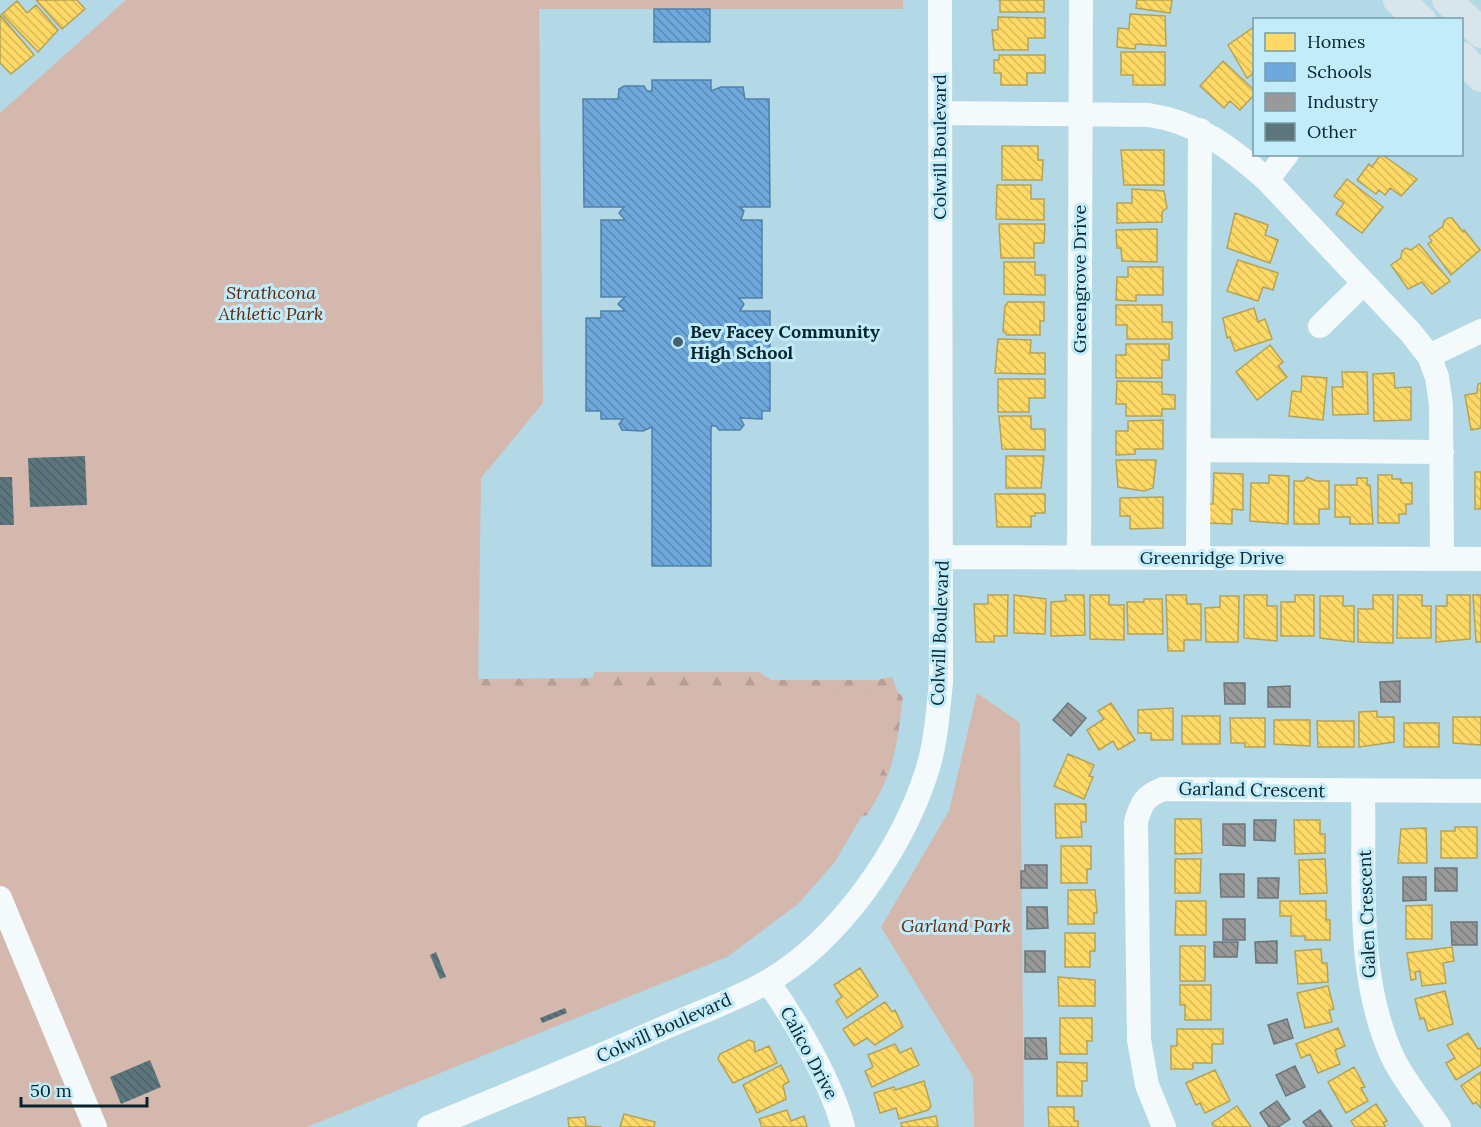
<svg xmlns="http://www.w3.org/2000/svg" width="1481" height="1127" font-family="Lora,serif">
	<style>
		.forest { fill: url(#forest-firs) }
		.park { fill: #d4b8ad }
		.homes { fill: url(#homes-back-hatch); stroke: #b5a355; stroke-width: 1.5 }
		.schools { fill: url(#schools-back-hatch); stroke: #5081a8; stroke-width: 1.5 }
		.industry { fill: url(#industry-back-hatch); stroke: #6d7679; stroke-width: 1.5 }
		.building { fill: url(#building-back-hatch) }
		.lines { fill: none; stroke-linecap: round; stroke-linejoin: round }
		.minor { stroke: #f4f9fb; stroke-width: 24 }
		.major { stroke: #d8e6eb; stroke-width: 30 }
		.poi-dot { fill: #43646e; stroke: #c3ecfb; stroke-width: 2 }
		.labels { text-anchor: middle; stroke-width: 6; stroke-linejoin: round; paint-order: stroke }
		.street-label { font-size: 18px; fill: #07252e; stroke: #c3ecfb }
		.park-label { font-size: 18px; font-style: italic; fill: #632609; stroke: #c3ecfb }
		.poi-label { font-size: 18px; font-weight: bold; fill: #07252e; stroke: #c3ecfb; text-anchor: start }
	</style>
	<defs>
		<pattern id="forest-firs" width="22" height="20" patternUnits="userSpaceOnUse" patternTransform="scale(1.5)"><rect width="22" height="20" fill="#d4b8ad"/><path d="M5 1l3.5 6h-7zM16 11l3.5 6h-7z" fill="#b49e95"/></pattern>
		<pattern id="homes-back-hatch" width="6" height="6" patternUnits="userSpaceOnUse" patternTransform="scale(1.5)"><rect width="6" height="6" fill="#ffd966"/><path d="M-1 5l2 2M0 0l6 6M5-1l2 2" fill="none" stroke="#d9ba59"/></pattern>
		<pattern id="schools-back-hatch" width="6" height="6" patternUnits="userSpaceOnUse" patternTransform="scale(1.5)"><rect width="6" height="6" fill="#6fa8dc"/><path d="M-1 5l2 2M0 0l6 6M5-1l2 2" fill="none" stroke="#5989b3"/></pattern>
		<pattern id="industry-back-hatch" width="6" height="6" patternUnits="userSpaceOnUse" patternTransform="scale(1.5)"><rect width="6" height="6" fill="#999"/><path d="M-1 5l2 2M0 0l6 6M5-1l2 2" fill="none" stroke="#7b7d7d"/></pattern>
		<pattern id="building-back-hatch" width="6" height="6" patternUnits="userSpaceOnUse" patternTransform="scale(1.5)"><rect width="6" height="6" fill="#5d767d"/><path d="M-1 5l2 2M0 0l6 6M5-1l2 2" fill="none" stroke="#4b6167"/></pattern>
	</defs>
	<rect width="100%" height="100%" fill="#b3d8e6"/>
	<!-- forest -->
	<path class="forest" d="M594,672H759L771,680H876L892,677L898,693L903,696C897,746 895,771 867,815L836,823L383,680L593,678Z"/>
	<!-- park -->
	<path class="park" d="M126,0H903V9H539L543,403L481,478L478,690L898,693L888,756L868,805L835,862L798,904L727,957L307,1127H0V113Z
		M977,693L1020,723L1024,1127H974L973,1077L881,927L949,811Z"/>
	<!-- homes -->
	<path class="homes" d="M36,0H77L85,9L62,29Z
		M998,0H1044V12H1000V0Z
		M1137,0H1172L1170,13L1136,8Z
		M17,1L27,13L36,5L58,30L38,52L2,14Z
		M1130,14L1165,16L1166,46L1136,44L1135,49L1117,47L1118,28L1129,29Z
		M0,15L34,55L11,74L0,63Z
		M998,17L1045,18V38H1028V50H994L992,30H998Z
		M1254,27V73L1247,78L1228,45Z
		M1121,52H1165V85H1133V75H1121Z
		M999,55H1045V73H1027V85H1001V73H994V60H999Z
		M1223,61L1254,90V95L1240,110L1230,101L1224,108L1200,86Z
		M1002,146H1038V160H1043L1042,180H1002Z
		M1121,150H1164V185H1124Z
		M1381,154L1417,179L1401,196L1390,188L1385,195L1379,190L1376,194L1357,180L1369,164L1372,167Z
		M1347,179L1383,207L1362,233L1336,214L1344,203L1334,196Z
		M997,185H1031V199H1044V220L996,219Z
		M1132,189L1164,191L1167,208L1162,212V222L1117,223V203H1132Z
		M1235,213L1268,225L1265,235L1278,240L1270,263L1227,248Z
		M1448,218H1452L1463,232L1464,230L1480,250L1451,275L1428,244L1432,241L1429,237L1443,226L1444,221Z
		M999,224H1045L1044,243H1034V258H1001Z
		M1157,229V262L1122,261L1121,248H1117L1116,230Z
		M1419,244L1450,281L1432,294L1422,282L1408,289L1391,265L1401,258L1402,251L1406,248L1411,250Z
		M1238,260L1278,273L1273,290L1263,287L1258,301L1227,291Z
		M1004,262H1035V275H1045V295L1004,294Z
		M1128,267H1163V295H1136V301L1116,300L1117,277H1128Z
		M1008,302H1044V321H1040V335H1007L1003,331L1005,306Z
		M1116,305H1162V322H1172V339H1127V325H1116Z
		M1254,308L1258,322L1265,319L1272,339L1235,351L1230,337L1227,338L1223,318Z
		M998,339L1031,340L1030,353H1045V374L995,373Z
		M1126,344H1169V360H1162V378H1116V355H1126Z
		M1270,345L1283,362L1278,366L1287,377L1257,400L1236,372Z
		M1342,372H1367L1368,414L1333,415L1332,387H1343Z
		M1394,373L1395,388L1411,387V420L1374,421L1373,374Z
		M1302,376L1327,378L1323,420L1289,416L1292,391L1301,392Z
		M998,379H1045V398H1029V412H998Z
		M1117,381L1162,382V394L1175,395V409H1162V416H1126V404H1116Z
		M1481,383V428L1471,430L1465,395L1477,393L1478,384Z
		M999,416H1031V429H1045V450L1002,449Z
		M1163,420V449H1135V454L1116,455V431H1128V421Z
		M1006,456H1044L1041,488H1006Z
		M1116,460H1156L1153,488L1144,491L1118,487Z
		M1475,472H1481V509H1475Z
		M1214,473L1243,474V510L1232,509V524L1208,523V504H1213Z
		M1269,475L1289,476L1288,524L1250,521L1251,483H1269Z
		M1378,475H1392V479H1401V483H1412V504H1406V514H1399V523H1378Z
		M1307,477L1316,481H1329V509H1319V524H1294V481H1304Z
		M1357,478H1367V485H1370L1373,524H1350V517H1335V485H1357Z
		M995,494H1045V513H1035V516H1031V527H997Z
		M1163,497V528L1130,529V516H1120V498Z
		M988,595H1008L1007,636H994V642H976L974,604H988Z
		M1014,595L1046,599L1045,634L1014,633Z
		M1065,595H1084L1085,635L1051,636V602L1066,601Z
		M1090,595H1109V605H1124V640L1090,639Z
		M1166,595H1186L1187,604H1201V640H1184V651H1168Z
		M1244,595H1267V606H1277V641L1244,638Z
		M1295,595H1314V636H1281V602H1295Z
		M1373,595H1393V643L1358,642V609H1373Z
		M1398,595H1422V606H1431V638H1397Z
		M1447,595H1470V639L1436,642V606H1447Z
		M1473,595H1481V642H1476Z
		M1220,596H1239L1238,642H1206L1205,608L1220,607Z
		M1320,596H1343V606H1354V642L1320,638Z
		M1144,599H1162L1163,634H1128L1127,602H1144Z
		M1111,703L1135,740L1118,750L1113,741L1099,750L1087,730L1104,719L1098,711Z
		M1173,708V740H1151V733H1138V710Z
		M1377,711V717H1394V742L1359,747V712Z
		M1182,716H1220V744H1182Z
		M1453,717H1481V745L1453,743Z
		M1230,718H1265V747H1245V743H1231Z
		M1274,720H1310V746L1274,744Z
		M1317,721H1354V747H1318Z
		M1404,723H1439V747H1404Z
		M1068,754L1094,765L1089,776L1093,777L1084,799L1054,786Z
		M1055,804H1086V822H1081L1082,837L1056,838Z
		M1175,819H1201L1202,853L1175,854Z
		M1294,820H1320V834H1325V853L1295,854Z
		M1455,827H1477V858H1441V831H1455Z
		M1426,828L1427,863H1398L1401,829Z
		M1061,846H1091V869H1087V883H1061Z
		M1175,859H1201L1200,893H1175Z
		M1325,859L1327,893L1300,894L1299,860Z
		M1068,890H1095L1097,913H1094V924H1068Z
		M1176,901H1206V935H1175Z
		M1280,901H1326V920H1330V940H1305V936H1291V916H1280Z
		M1432,905V939H1406V906Z
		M1065,933H1095V951H1090V967H1065Z
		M1180,946H1205V981H1180Z
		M1452,947L1454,961L1443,963L1446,983L1422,986L1420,971L1415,972L1416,979L1411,980L1407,953Z
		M1321,949L1322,963H1327L1328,982L1298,984L1295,951Z
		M860,968L878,996L847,1018L836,1001L842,997L834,985Z
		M1058,977L1095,980V1006H1059Z
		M1180,985H1211V1020H1185V1005H1180Z
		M1328,986L1334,1009L1329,1010L1332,1022L1305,1028L1297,993Z
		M1445,991L1453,1024L1428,1031L1424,1018L1420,1019L1415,999Z
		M885,1002L892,1012L895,1010L903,1027L875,1045L867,1038L854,1046L843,1029Z
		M1060,1018H1092V1041H1087V1054H1060Z
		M1338,1028L1345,1046L1335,1050L1340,1064L1318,1073L1310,1054L1301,1058L1296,1044Z
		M1177,1029H1223V1044H1212V1063H1193V1069H1171V1046H1177Z
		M1468,1033L1478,1049L1481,1048V1065L1456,1080L1446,1063L1455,1058L1447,1045Z
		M749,1040L754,1042L755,1052L769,1046L777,1063L733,1083L718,1059L720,1054Z
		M895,1044L900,1053L911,1048L919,1065L872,1087L865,1071L873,1067L868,1055Z
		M1057,1062L1087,1063V1081H1082V1096H1057Z
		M781,1065L789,1082L783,1085L786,1099L757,1113L743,1085Z
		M1354,1067L1365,1087L1361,1088L1368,1101L1346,1113L1328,1082Z
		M1215,1070L1230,1101L1205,1113L1200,1103L1196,1105L1186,1083Z
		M1481,1072V1108L1476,1102L1473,1104L1461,1086Z
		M924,1081L931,1106L928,1110L899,1119L896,1108L880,1113L874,1093L894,1087L895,1090Z
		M1376,1104L1387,1121L1383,1123L1386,1127H1355L1351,1121Z
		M1237,1106L1251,1127H1214L1212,1123Z
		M1048,1107H1074V1121H1078V1127H1049Z
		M787,1110L791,1121L804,1116L807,1127H762L759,1119Z
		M624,1114L655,1122L654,1127H620Z
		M936,1116L938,1127H902L901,1123Z
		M585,1117L586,1126L602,1127H569L568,1118Z"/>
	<!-- schools -->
	<path class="schools" d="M654,9H710V42H654Z
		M652,80H711V91L721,87H743L745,99H769L770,207H740L744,211L741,220H762V298H739L744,304L740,311H770V411H762V419L740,418L744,425L740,430H719L716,426H711V566H652V427L643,431L622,430L619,424L623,419H601V411H586V318H601V311H625L618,304L625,297H601V220H625L619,213L624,207H584L583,99H618L619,89L624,86H644L647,91H652Z"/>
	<!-- industry -->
	<path class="industry" d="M1400,681V702H1381L1380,682Z
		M1224,683H1245V704H1225Z
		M1290,686V707H1268V687Z
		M1068,703L1086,718L1071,736L1053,720Z
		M1254,820H1276L1275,841L1254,840Z
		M1223,824H1245V846L1223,845Z
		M1025,865H1047V888H1021V871H1025Z
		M1435,868H1457V891H1435Z
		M1220,874H1244V897H1221Z
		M1403,877H1426V900L1403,901Z
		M1258,878H1279L1278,898H1258Z
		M1027,907H1047L1048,928L1027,929Z
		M1223,919H1245V940H1223Z
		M1451,922H1477V945H1452Z
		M1277,941V963H1256L1255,942Z
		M1214,942H1238L1237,957H1214Z
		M1025,951H1045V972H1025Z
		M1287,1019L1293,1038L1274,1044L1268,1025Z
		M1025,1038H1046L1047,1059H1025Z
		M1295,1066L1305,1087L1286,1096L1276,1075Z
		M1277,1101L1290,1119L1278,1127H1269L1260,1113Z
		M1320,1110L1332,1127H1307L1303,1122Z"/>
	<!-- building -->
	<path class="building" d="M85,456L87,505L30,507L28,458Z
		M0,477H12L14,525H0Z
		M436,952L446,977L440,979L430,955Z
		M565,1008L567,1013L542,1023L540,1018Z
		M150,1060L161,1087L121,1104L110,1077Z"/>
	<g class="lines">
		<!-- minor -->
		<path class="minor" d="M941,113L1149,115C1197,122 1231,148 1267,180L1411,333L1429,356L1437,377L1441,405L1442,559
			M1267,180L1287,154
			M1320,326L1363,284
			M1429,356L1481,331
			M1199,450L1442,452
			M942,557L1481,559
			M1079,558L1081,0
			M1198,558L1200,130
			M1363,792C1365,880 1355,976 1393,1058C1405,1082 1424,1105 1439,1127
			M0,898L95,1127
			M768,982C795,1020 831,1081 843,1127
			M429,1127C506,1095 583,1064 659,1030C695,1014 734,1001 767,982C841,939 903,848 928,768C936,741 938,711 941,682L940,0
			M1164,1127L1147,1085L1139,1040L1136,822C1141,803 1145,796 1163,789L1481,791"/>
		<!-- major -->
		<path class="major" d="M1398,0L1421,20
			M1447,0L1481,33
			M1462,57L1481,77"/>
	</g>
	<!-- markers -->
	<circle class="poi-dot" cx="678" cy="342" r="6"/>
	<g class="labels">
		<!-- street labels -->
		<g class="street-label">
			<text transform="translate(940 147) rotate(-90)" y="6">Colwill Boulevard</text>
			<text transform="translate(1080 279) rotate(-90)" y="6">Greengrove Drive</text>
			<text x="1212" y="564">Greenridge Drive</text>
			<text transform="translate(940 633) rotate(-88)" y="6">Colwill Boulevard</text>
			<text transform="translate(1252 790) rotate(1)" y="6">Garland Crescent</text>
			<text transform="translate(1367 914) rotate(-92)" y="6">Galen Crescent</text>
			<text transform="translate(664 1028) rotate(-24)" y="6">Colwill Boulevard</text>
			<text transform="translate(809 1053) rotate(62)" y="6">Calico Drive</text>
		</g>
		<!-- park labels -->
		<g class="park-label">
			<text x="271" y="299">Strathcona<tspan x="271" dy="21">Athletic Park</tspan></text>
			<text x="956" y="932">Garland Park</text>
		</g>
		<!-- poi labels -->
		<g class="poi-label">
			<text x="690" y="338">Bev Facey Community<tspan x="690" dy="21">High School</tspan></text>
		</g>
	</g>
	<!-- legend -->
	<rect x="1253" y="18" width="210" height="138" fill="#c3ecfb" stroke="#789ca9" stroke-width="1.5"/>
	<rect x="1265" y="33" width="30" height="18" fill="#ffd966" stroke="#789ca9" stroke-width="1.5"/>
	<text x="1307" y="48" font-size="18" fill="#07252e">Homes</text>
	<rect x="1265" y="63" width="30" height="18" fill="#6fa8dc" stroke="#789ca9" stroke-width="1.5"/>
	<text x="1307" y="78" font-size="18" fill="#07252e">Schools</text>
	<rect x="1265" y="93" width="30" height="18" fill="#999999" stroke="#789ca9" stroke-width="1.5"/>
	<text x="1307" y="108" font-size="18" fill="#07252e">Industry</text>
	<rect x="1265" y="123" width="30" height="18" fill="#5d767d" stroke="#789ca9" stroke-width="1.5"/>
	<text x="1307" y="138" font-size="18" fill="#07252e">Other</text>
	<!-- scale -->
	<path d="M21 1097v9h126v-9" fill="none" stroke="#07252e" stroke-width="3"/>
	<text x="30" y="1097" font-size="18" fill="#07252e" stroke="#c3ecfb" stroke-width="4.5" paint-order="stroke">50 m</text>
</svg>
